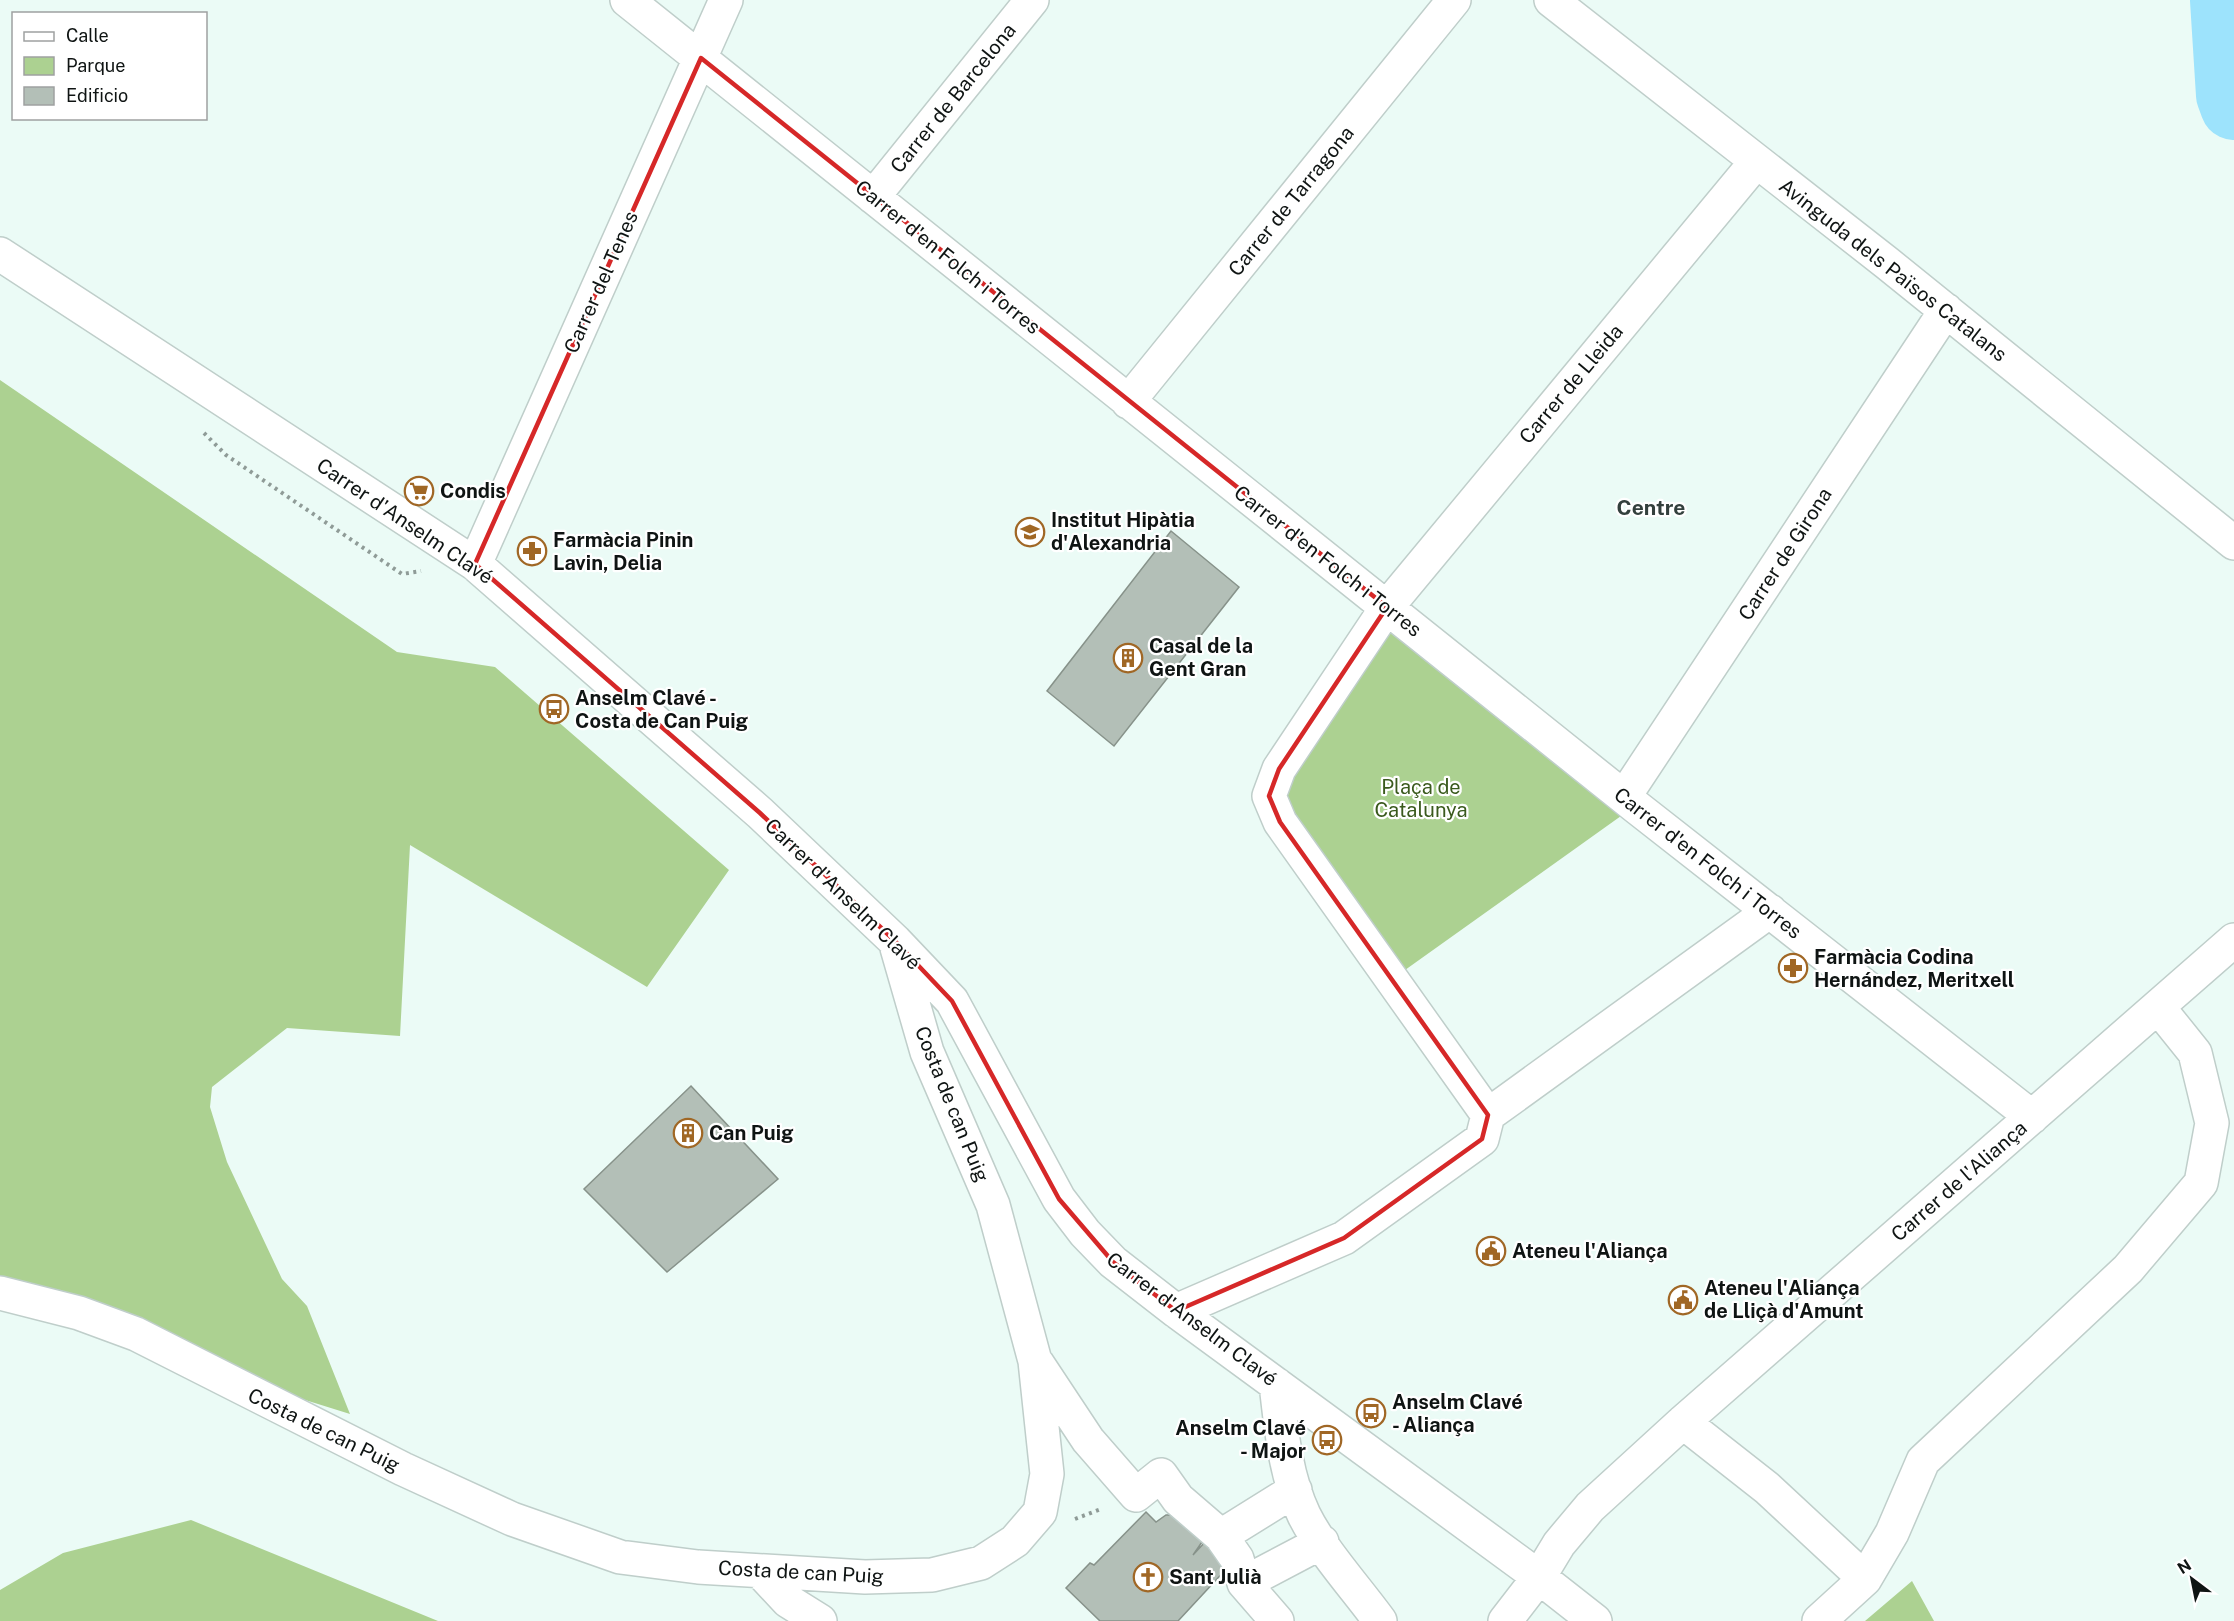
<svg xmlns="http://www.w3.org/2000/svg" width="2234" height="1621" font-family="'Public Sans',sans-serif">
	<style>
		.green { fill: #acd191 }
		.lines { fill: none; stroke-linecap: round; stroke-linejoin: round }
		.river { stroke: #9de3fc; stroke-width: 68 }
		.building { fill: #b3bfb7; stroke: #87928a; stroke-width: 1.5 }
		.minor-casing { stroke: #bfceca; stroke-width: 36 }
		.path { stroke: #8f9b97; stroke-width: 4; stroke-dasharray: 3 4.5; stroke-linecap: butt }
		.minor { stroke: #fff; stroke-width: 33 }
		.marked { fill: none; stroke: #d62828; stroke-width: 4.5; stroke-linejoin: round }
		.labels { text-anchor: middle; stroke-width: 4.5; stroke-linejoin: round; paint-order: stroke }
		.street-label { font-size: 20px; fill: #0f1413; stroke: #fff }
		.poi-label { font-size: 20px; font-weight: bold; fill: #0f1413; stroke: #fff; text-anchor: start }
		.park-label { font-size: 20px; fill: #3a5a1d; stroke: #fff }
		.neighbourhood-label { font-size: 21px; font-weight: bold; fill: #33403d; stroke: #fff }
	</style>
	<rect width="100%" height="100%" fill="#ebfbf6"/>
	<!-- green -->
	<path class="green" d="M0,380L397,652L495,667L729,870L647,987L410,845L400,1036L287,1028L212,1087L210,1107L227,1162L282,1279L307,1306L350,1414L193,1365L0,1293Z
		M1387,607L1635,806L1391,980L1280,822L1279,769Z
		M191,1520L438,1621H0V1590L63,1553Z
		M1912,1581L1934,1621H1865Z"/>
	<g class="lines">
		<!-- river -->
		<path class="river" d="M2224,0L2230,95L2234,106"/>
	</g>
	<!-- building -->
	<path class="building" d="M1171,531L1239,587L1114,746L1047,691Z
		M691,1086L778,1179L667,1272L584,1189Z
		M1146,1512L1156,1522L1166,1515H1176L1200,1531L1202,1542L1193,1555L1206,1541L1230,1565L1178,1621H1100L1066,1588L1090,1563L1094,1565Z"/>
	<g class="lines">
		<!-- minor casing -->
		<g class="minor-casing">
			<path id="minor" d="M627,0L1635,806L2032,1117
				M1551,0L1887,263L2234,543
				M873,197L1032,0
				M0,254L475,564L760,813L895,941L952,1001L1059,1199L1085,1233L1113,1262L1176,1311L1539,1577L1595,1621
				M1128,402L1454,0
				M475,564L726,0
				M1624,797L1946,310
				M1488,1115L1280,822L1269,796L1279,769L1387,607L1756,162
				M0,1293L79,1313L136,1334L403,1469L512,1519L620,1557L698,1567L865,1577L932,1575L981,1563L1015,1541L1040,1512L1047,1474L1035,1361L993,1205L927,1052L897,948
				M1176,1311L1344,1238L1482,1139L1488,1115L1770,911
				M1037,1363L1088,1440L1136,1495L1161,1475L1178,1499L1221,1536L1237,1559L1244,1583L1277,1621
				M1276,1384C1281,1427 1285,1475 1304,1515C1322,1551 1356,1588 1380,1621
				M1683,1422L1767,1488L1865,1579
				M1221,1536L1295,1490
				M760,1571L788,1601L820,1621
				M1244,1583L1322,1542
				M1505,1621L1539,1577L1559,1544L1590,1507L1683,1422L2234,940
				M1819,1621L1865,1579L1892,1533L1923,1461L2128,1269L2201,1183L2212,1123L2195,1053L2158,1007"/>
		</g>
		<!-- path -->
		<path class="path" d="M204,433L226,455L402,574L421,571
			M1075,1519L1101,1509"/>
		<!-- minor -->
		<use href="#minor" class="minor"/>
	</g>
	<!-- marked area -->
	<path class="marked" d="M701,58L1387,607L1279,769L1269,796L1280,822L1488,1115L1482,1139L1344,1238L1176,1311L1113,1262L1059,1199L952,1001L895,941L760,813L475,564Z"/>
	<!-- icons -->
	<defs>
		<g id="supermarket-ring" transform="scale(1.5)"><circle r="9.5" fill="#fff" stroke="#a06725" stroke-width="1.5"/><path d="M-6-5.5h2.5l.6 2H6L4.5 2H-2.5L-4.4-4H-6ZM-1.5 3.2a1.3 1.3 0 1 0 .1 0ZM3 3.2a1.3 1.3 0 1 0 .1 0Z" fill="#a06725"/></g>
		<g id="school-ring" transform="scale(1.5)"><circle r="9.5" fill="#fff" stroke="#a06725" stroke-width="1.5"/><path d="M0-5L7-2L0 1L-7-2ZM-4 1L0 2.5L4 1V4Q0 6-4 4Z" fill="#a06725"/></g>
		<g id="pharmacy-ring" transform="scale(1.5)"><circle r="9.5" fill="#fff" stroke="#a06725" stroke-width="1.5"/><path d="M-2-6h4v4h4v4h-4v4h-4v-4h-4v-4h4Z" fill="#a06725"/></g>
		<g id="building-ring" transform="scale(1.5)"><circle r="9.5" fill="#fff" stroke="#a06725" stroke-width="1.5"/><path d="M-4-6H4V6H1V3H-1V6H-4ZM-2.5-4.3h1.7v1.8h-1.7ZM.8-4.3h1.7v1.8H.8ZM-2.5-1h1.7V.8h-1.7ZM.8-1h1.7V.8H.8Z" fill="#a06725"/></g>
		<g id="bus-ring" transform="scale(1.5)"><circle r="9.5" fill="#fff" stroke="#a06725" stroke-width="1.5"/><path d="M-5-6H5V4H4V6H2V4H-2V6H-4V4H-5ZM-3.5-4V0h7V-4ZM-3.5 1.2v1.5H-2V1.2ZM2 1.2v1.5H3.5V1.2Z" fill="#a06725"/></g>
		<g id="civic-ring" transform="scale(1.5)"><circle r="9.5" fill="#fff" stroke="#a06725" stroke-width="1.5"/><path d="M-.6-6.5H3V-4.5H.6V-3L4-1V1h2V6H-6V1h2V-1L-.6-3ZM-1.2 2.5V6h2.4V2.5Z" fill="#a06725"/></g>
		<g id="church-ring" transform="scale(1.5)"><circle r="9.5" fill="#fff" stroke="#a06725" stroke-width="1.5"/><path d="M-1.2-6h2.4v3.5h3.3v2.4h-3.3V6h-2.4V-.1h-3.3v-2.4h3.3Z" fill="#a06725"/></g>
	</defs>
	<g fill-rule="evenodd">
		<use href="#supermarket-ring" x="419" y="491"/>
		<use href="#school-ring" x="1030" y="532"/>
		<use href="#pharmacy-ring" x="532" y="551"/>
		<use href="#building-ring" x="1128" y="658"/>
		<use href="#bus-ring" x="554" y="709"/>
		<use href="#pharmacy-ring" x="1793" y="968"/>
		<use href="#building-ring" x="688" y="1133"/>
		<use href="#civic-ring" x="1491" y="1251"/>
		<use href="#civic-ring" x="1683" y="1300"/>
		<use href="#bus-ring" x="1371" y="1413"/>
		<use href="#bus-ring" x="1327" y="1440"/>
		<use href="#church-ring" x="1148" y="1577"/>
	</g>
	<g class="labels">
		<!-- street labels -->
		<g class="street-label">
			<text transform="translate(953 98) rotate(-51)" y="7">Carrer de Barcelona</text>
			<text transform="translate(1291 201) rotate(-51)" y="7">Carrer de Tarragona</text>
			<text transform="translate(948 257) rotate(39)" y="7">Carrer d'en Folch i Torres</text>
			<text transform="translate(1893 270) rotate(38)" y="7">Avinguda dels Països Catalans</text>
			<text transform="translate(601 282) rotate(-66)" y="7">Carrer del Tenes</text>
			<text transform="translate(1571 384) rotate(-50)" y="7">Carrer de Lleida</text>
			<text transform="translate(405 521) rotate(34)" y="7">Carrer d'Anselm Clavé</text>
			<text transform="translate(1785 554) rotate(-57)" y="7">Carrer de Girona</text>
			<text transform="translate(1328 561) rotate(38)" y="7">Carrer d'en Folch i Torres</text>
			<text transform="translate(1708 863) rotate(38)" y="7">Carrer d'en Folch i Torres</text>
			<text transform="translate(843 894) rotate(44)" y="7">Carrer d'Anselm Clavé</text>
			<text transform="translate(952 1104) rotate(68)" y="7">Costa de can Puig</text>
			<text transform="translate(1959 1181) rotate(-41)" y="7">Carrer de l'Aliança</text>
			<text transform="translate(1192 1319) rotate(37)" y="7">Carrer d'Anselm Clavé</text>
			<text transform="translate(324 1430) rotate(26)" y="7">Costa de can Puig</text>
			<text transform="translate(801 1572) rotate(3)" y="7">Costa de can Puig</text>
		</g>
		<!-- poi labels -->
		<g class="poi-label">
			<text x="440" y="498">Condis</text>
			<text x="1051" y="527">Institut Hipàtia<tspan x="1051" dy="23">d'Alexandria</tspan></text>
			<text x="553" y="547">Farmàcia Pinin<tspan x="553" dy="23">Lavin, Delia</tspan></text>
			<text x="1149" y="653">Casal de la<tspan x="1149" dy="23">Gent Gran</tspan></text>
			<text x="575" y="705">Anselm Clavé -<tspan x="575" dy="23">Costa de Can Puig</tspan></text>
			<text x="1814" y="964">Farmàcia Codina<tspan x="1814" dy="23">Hernández, Meritxell</tspan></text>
			<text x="709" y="1140">Can Puig</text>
			<text x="1512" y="1258">Ateneu l'Aliança</text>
			<text x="1704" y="1295">Ateneu l'Aliança<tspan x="1704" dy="23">de Lliçà d'Amunt</tspan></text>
			<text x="1392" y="1409">Anselm Clavé<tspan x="1392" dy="23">- Aliança</tspan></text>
			<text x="1306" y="1435" text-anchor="end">Anselm Clavé<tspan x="1306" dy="23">- Major</tspan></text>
			<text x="1169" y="1584">Sant Julià</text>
		</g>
		<!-- park labels -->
		<g class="park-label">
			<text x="1421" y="794">Plaça de<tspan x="1421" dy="23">Catalunya</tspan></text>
		</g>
		<!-- neighbourhood labels -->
		<g class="neighbourhood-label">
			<text x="1651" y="515">Centre</text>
		</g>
	</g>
	<!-- legend -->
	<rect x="12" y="12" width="195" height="108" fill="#ffffff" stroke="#9fa1a1" stroke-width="1.5"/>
	<rect x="24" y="32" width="30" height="9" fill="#ffffff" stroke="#9fa1a1" stroke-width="1.5"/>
	<text x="66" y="42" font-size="18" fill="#0f1413">Calle</text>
	<rect x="24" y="57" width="30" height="18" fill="#acd191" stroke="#9fa1a1" stroke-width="1.5"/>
	<text x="66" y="72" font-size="18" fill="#0f1413">Parque</text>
	<rect x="24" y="87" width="30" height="18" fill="#b3bfb7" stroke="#9fa1a1" stroke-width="1.5"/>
	<text x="66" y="102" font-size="18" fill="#0f1413">Edificio</text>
	<!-- north arrow -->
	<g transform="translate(2192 1579) rotate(328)" stroke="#ffffff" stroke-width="4.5" paint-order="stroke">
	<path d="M0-4.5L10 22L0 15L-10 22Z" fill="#0f1413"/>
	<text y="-9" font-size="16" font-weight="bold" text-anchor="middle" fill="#0f1413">N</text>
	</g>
</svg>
